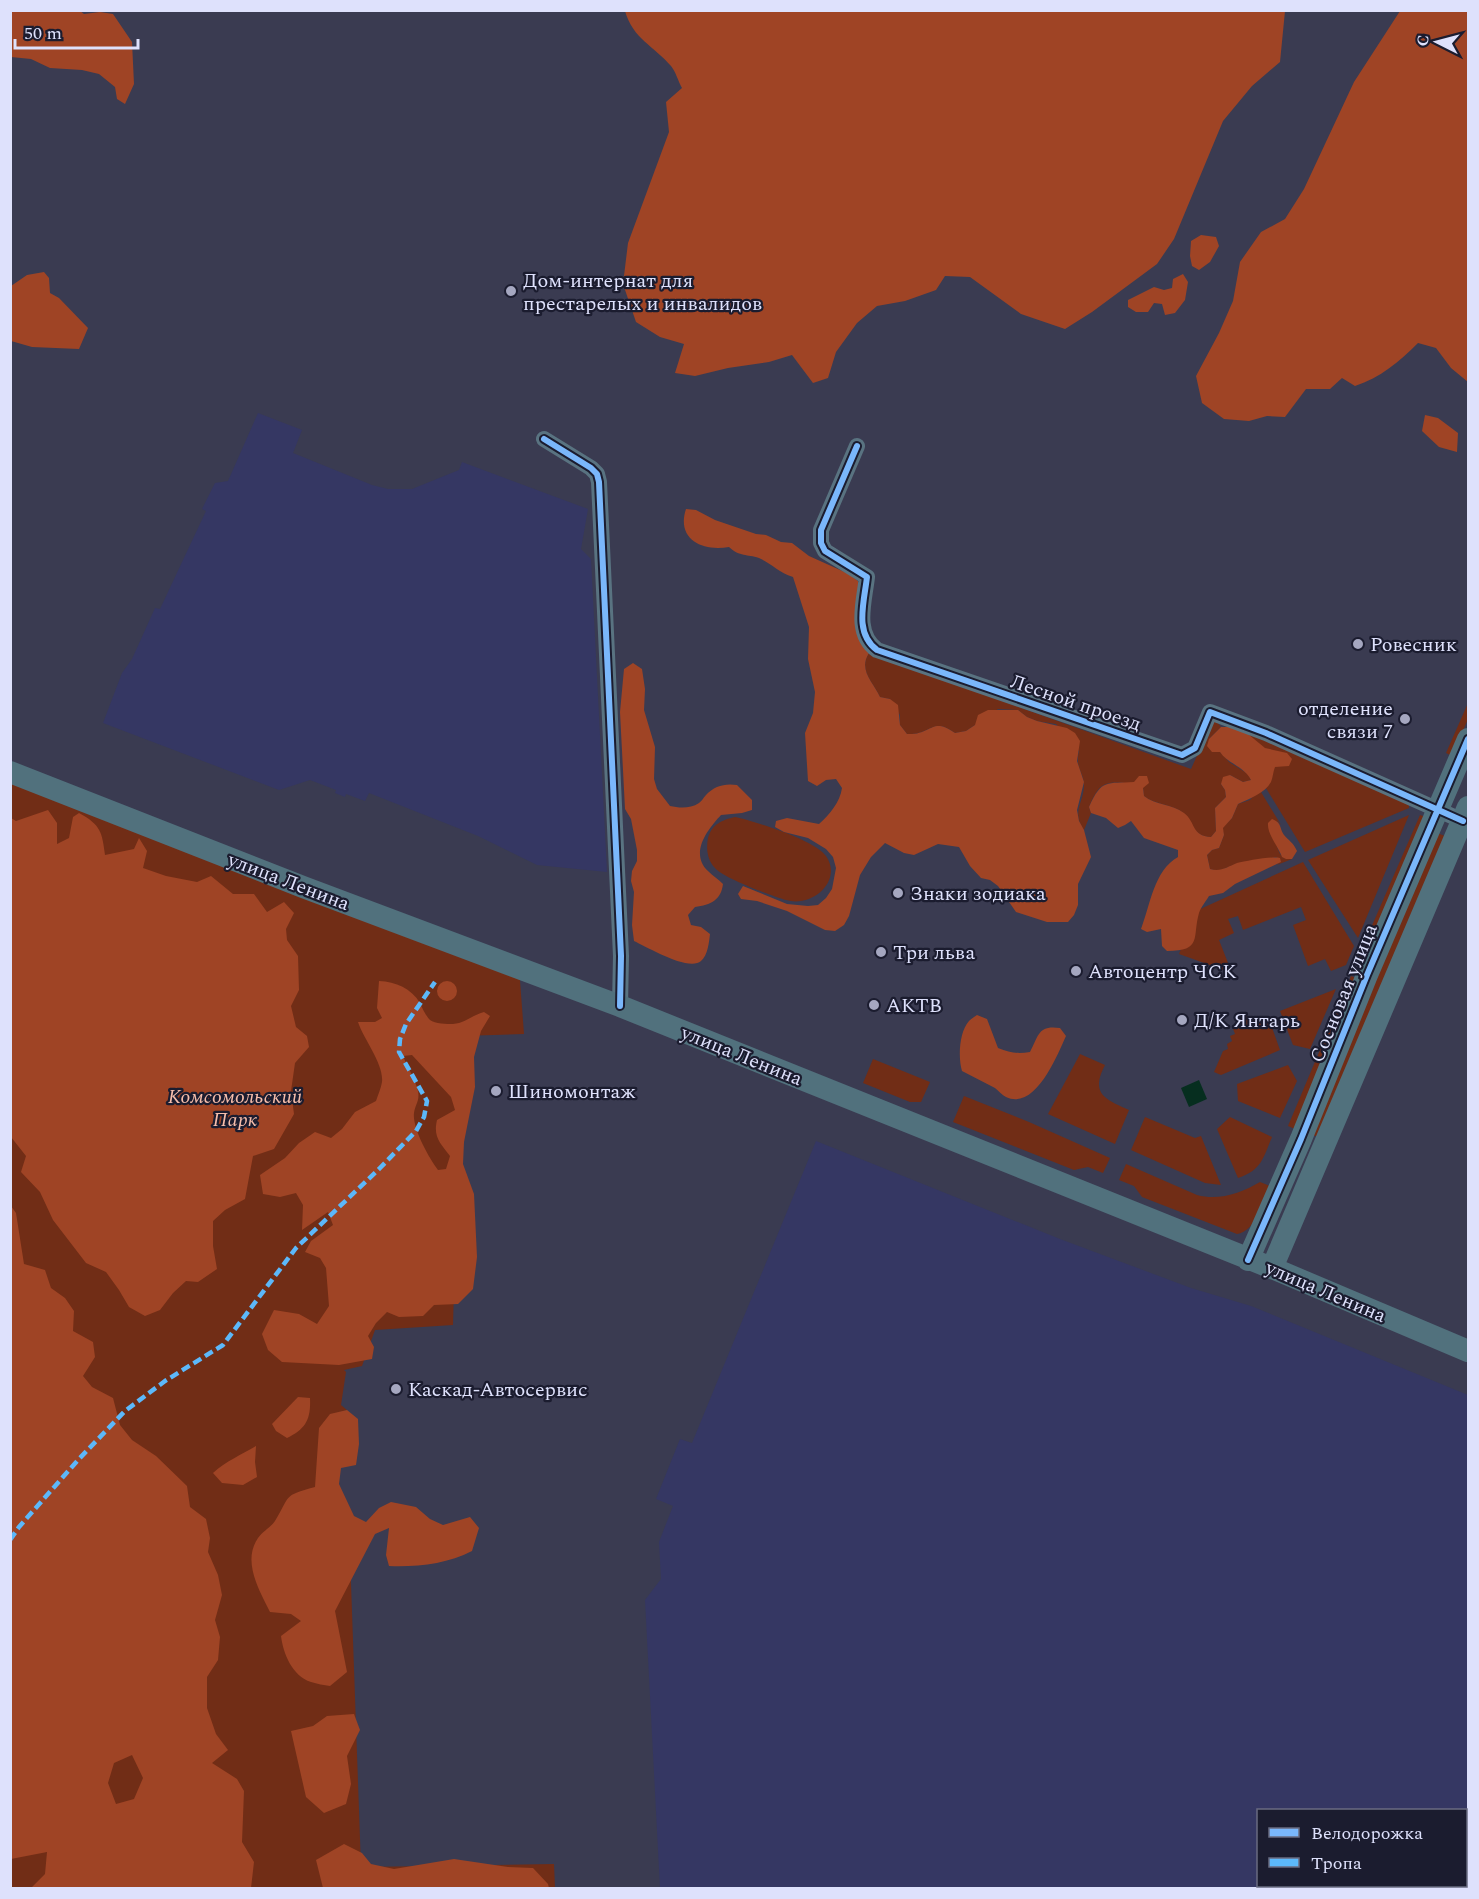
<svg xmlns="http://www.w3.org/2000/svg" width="1479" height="1899" font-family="Spectral,serif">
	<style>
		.built { fill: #353763; fill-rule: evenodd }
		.green { fill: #712d16 }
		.forest { fill: #9f4425; fill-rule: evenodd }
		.water { fill: #062e1f }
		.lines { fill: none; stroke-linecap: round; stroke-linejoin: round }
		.street { stroke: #597381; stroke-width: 16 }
		.secondary { stroke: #51717d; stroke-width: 22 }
		.quiet { stroke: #5cb8fa; stroke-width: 4.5; stroke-dasharray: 9 4.5; stroke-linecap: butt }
		.cycleway-casing { stroke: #1b1c2f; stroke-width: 10 }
		.cycleway { stroke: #7ab7fb; stroke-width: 6 }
		.poi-dot { fill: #a5a7c0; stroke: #1b1c2f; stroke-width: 2 }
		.labels { text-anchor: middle; stroke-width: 4.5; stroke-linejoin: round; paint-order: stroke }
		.poi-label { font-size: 20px; fill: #dee1fc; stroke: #1b1c2f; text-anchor: start }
		.street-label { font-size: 20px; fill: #dee1fc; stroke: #1b1c2f }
		.park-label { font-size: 20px; font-style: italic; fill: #f7beab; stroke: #1b1c2f }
	</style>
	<rect width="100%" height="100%" fill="#3a3b51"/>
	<!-- built -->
	<path class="built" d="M258,413L302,430L293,453L372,485L388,489H412L459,470L462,462L588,509L581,549L591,559L607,872L537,865L478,836L369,793L365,801L346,794L345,797L335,793L336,790L310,780L279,790L103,723L122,673L132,659L155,608L160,609L206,511L202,509L215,483L228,481Z
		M816,1141L1060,1239L1191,1288L1251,1306L1468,1395V1888H660L645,1600L661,1579L659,1542L673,1506L656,1499L680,1439L692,1443ZM1258,1810H1466V1886H1258Z"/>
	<!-- green -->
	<path class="green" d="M869,653L1191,769L1214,718L1221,727L1209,739L1229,762L1248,774L1251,780L1243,782L1230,775L1221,784L1225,790L1226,797L1215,808L1216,831L1211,837C1190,836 1194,819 1179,810C1168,804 1154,804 1144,796L1143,788C1136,783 1134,783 1125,783C1102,781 1098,786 1089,807L1091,813L1084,830C1071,810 1084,804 1084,784C1083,770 1075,769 1079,751L1056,724L1037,721L1027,717L1018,710L998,709L975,725L966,731L955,733C932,716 932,735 907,734L900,725V715L890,699L880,697C873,682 858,670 869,653Z
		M1468,703V719L1452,756L1446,753Z
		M1225,721L1409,804V808L1305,852Z
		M10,772L519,967L524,1034L461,1036L453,1325L375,1330L362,1366L344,1370L346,1372L341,1405L347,1410L330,1415L331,1528L349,1527L361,1867L554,1864L555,1888H11Z
		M1261,792L1281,825L1277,821C1276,833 1273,861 1292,859L1277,865L1281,861L1276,857L1269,859L1239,863L1218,871L1210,869L1207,855L1212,850L1219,848L1224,835L1222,828L1232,818L1238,804L1250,800L1255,794Z
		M1409,815L1358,938L1308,860Z
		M1420,815L1426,817L1365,959L1357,960Z
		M735,817C754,821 815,840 826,856C843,880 813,908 786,900C770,895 725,879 715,868C707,860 706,848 708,838C712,824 722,820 735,817Z
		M1437,833L1445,836L1319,1137L1312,1135Z
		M1303,862L1354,946L1346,965L1331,971L1325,959L1308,966L1293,925L1306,920L1301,907L1243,930L1238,916L1228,919L1234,933L1219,940L1232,973L1179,954L1196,911Z
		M1351,976L1356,978L1295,1129L1288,1126Z
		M1336,989L1310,1049L1293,1045L1280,1011Z
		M1239,1014L1270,1022L1280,1050L1221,1075L1214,1072L1223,1051L1228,1049L1227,1044L1232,1041L1230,1036L1235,1034L1233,1029L1238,1026L1236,1021L1241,1018Z
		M1080,1054L1105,1065C1090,1094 1105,1099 1129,1110L1115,1144L1048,1114Z
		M873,1059L930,1082L921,1102H910L863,1083Z
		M1288,1065L1297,1081L1280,1118L1238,1101L1237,1084Z
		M964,1096L1029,1122L1110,1158L1103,1173L1088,1167L1074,1170L953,1122Z
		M1145,1117L1195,1138L1201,1136L1221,1185L1205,1183L1131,1150Z
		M1230,1117L1272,1137C1263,1158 1262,1170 1238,1178L1217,1129Z
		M1126,1164L1197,1195C1219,1201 1241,1193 1260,1182L1270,1186C1263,1202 1256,1231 1237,1234L1142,1197L1134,1186L1119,1180Z"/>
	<!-- forest -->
	<path class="forest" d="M80,11L84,14L100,12L113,14L132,42L134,84L125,104L117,99L115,87L99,74L82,70L50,68L31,59L11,57V11Z
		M625,11L626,10L1285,11L1280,62L1252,86L1223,121L1174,239L1157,264L1092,312L1065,329L1021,314L970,277L945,276L936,290L905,301L877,306L857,323L836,352L828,378L813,383L792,355L769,362L728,368L695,376L675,373L684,344L660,337L636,322L623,284L628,243L669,132L666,102L682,88C678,81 676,72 671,66C654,46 633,39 625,11Z
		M1400,11H1468V382L1451,368L1436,348L1418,343C1400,361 1380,378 1355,386L1342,378L1330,389H1306L1285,417L1267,416L1249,421L1224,419L1202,403L1196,376L1219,333L1233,301L1240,262L1261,232L1285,219L1304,189L1354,82Z
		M1201,235L1216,237L1219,246L1210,262L1199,270L1192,266L1190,256L1191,241Z
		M44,272L49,278L50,293L59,298L88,328L79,349L32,347L11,341V286L27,275Z
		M1183,274L1188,282L1185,300L1175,313L1165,315L1162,304L1154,303L1148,312H1136L1128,307V300L1154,287L1164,290L1172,288L1173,279Z
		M1425,415L1438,418L1458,433L1457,452L1439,447L1422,431Z
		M686,509L696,510L715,520L756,534L766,535L781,542L792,543L809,556L849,574L858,581L869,653C858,670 873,682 880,697L890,699L898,705L900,725L907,734C933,735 931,716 955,733L966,731L975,725L978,715L988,710H1018L1027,717L1037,721L1067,728L1075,733L1080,741L1077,761L1084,782L1077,810L1079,821L1084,830L1091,857L1078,884V905L1074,915L1068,922H1047L1016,912L998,886L990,880L981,878L970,866L959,847L938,844L914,855L904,853L885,843L871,857L860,875L849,916L844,925L835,931L825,930L787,911L757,901L741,899L738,894L743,886L787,904L808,906L818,905L826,898L832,889L836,868L833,857L826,849L808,838L784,832L775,827L776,821L787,818L819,824C830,814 840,802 842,788L836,779L826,780L817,786L808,781L805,733L813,713L815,692L808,659L809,627L793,577C778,572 772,564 759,558C747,554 740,557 729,547C702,552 676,539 686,509Z
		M633,663L642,669L645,689L644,710L655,747L654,779L657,789L670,806C679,808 690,809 699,803C702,801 703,798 706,795C714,786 725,783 737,785L752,800V810L742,813L721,815C708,829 689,853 708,871C713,876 718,879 723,884C721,900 711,905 695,907L688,915L691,925L701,927L710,934C709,942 708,955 701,961C689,972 647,947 634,941L632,925L634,892L631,881L632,871L637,861V850L631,819L625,809L620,712L624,669Z
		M1221,727H1234L1248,734L1265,748L1287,753L1292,759L1289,766L1275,767C1273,772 1273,777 1271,782C1265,793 1249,799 1238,804L1232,818L1223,828L1224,835L1219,848L1212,850L1207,855L1210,869C1221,872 1227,867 1237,863C1246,861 1272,856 1280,858L1281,862L1235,884L1223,893L1209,896C1206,901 1201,907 1199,913C1192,937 1203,951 1167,951L1162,946L1161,929L1147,932L1141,929C1150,906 1154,870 1178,857V850L1144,838L1131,821L1125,825L1118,828L1106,818L1091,813L1089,807C1102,778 1107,784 1134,782L1139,776H1147L1149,783L1143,788L1144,796C1155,805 1172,804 1184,813C1196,822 1191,836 1211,837L1216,831L1215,808L1226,797L1225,790L1221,784L1223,777L1230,775L1243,782L1251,780C1244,766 1228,764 1220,752H1212L1207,746L1209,739Z
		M48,810L57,823V844L69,838L73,817L79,813C101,825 102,832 105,855L134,849L139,838L147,851L143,868L166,876L197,882L211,876L233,894H254L267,912L284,902L294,913L286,929L287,940L298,956L299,990L291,1006L296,1027L307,1036L309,1047L295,1063L291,1091L294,1114L274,1149L253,1156L245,1199L225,1210L213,1221V1246L217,1269L198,1282L186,1281L173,1293L160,1310L145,1316L129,1307L119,1290L106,1272L86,1263L53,1220L40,1192L21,1172L26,1156L11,1137V818L16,821Z
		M1272,819C1282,823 1279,827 1284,835C1289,841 1293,842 1297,851L1292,859H1286L1282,857C1278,846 1267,834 1268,823Z
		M379,981C396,982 411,988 420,1003C422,1008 426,1016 430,1020C435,1024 447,1024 453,1024C466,1023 472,1015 484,1012L490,1016L481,1031L474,1057L475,1087L464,1142L463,1164L474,1194L477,1257L473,1289L458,1304L434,1305L423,1316L399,1317L387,1312L376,1323L368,1336L374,1347L372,1359L339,1365L282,1362L268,1350L262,1334L274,1310L299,1314L317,1324L329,1306L326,1268L320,1258L305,1252L311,1241L333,1225L328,1212L302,1230L303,1205L296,1193L280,1197L263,1194L260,1175L285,1158L299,1143L315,1132L331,1138L342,1129L355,1112L376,1101C378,1095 381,1088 382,1082C384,1064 364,1040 358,1022H375L382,1018L377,1008ZM412,1055L451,1097L455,1110L437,1120C433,1137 440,1143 450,1156L446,1169L438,1170C429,1158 412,1128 414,1113C415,1105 420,1101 418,1091C416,1081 407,1066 403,1056Z
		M437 991a10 10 0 1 1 20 0a10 10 0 1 1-20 0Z
		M977,1015L987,1019L998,1048C1010,1053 1018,1054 1030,1052C1039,1035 1038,1025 1060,1028L1066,1036C1057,1056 1035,1111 1006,1097C1002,1095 999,1091 995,1088C984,1082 973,1077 962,1071C958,1058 959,1032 969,1021C971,1019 974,1017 977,1015Z
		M11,1206L16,1213L24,1264L45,1270L51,1288L65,1298L74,1311L73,1331L93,1342L95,1357L83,1376L92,1387L113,1398L120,1425L132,1440L156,1456L187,1486L190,1507L206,1519L210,1538L208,1552L218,1575L222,1595L215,1620L220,1637L218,1660L207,1677V1708L216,1734L228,1750L212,1763L237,1779L244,1791L242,1842L254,1862L251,1888H31L45,1874L47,1852L11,1859ZM132,1755L143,1778L134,1799L116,1804L108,1783L114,1763Z
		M298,1397L310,1398C311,1419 306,1429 287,1438L276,1431L272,1424Z
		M347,1410L358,1419L359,1444L356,1465L341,1468L339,1484L354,1516L366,1522L379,1508L391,1502L416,1507L430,1519L443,1525L470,1517L479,1528L472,1551C447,1564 418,1567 389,1566L386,1555L389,1528L375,1534L335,1611L347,1672L330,1686C324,1685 317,1684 311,1682C292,1676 283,1653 281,1636L301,1621L291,1614L270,1612C259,1590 242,1561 258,1538C263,1531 270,1528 275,1521C291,1495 282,1496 315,1487L319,1428L330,1414Z
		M256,1446L255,1462L257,1477L243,1485L222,1483L213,1473C226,1461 241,1455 256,1446Z
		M354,1714L360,1730L347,1756L351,1784L346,1804L324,1813L306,1797L291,1731L313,1726L327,1716Z
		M344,1844L362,1853L371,1864L394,1869L454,1859L508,1867L533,1868L548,1884L549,1888H323L316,1860Z"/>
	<!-- water -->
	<path class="water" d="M1199,1080L1207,1099L1189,1107L1181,1088Z"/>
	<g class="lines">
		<!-- street -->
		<path class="street" d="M544,439L591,468L597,474L599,482L621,956L620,1006
			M857,446L821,530V543L825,551L867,577C864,603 854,633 877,650L1182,755L1195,748L1210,712L1266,733L1463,821"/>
		<!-- secondary -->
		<path class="secondary" d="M10,772L303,887L620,1006L1272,1268L1468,1351
			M1248,1260L1301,1139L1367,975L1468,739
			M1272,1268L1468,807"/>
		<!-- quiet -->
		<path class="quiet" d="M10,1540L19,1527L78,1460L125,1411L165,1381L223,1345L296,1248L379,1169L416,1131L424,1117L427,1101L399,1052L400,1039L406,1024L435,982"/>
		<!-- cycleway casing -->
		<g class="cycleway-casing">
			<path id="cycleway" d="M544,439L591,468L597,474L599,482L621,956L620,1006
				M857,446L821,530V543L825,551L867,577C864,603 854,633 877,650L1182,755L1195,748L1210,712L1266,733L1463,821
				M1248,1260L1301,1139L1367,975L1468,739"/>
		</g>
		<!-- cycleway -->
		<use href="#cycleway" class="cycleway"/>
	</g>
	<!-- markers -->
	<g class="poi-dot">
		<circle cx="511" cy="291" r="6"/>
		<circle cx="1358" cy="644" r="6"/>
		<circle cx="1405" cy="719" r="6"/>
		<circle cx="898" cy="893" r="6"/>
		<circle cx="881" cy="952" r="6"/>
		<circle cx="1076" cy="971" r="6"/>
		<circle cx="874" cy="1005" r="6"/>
		<circle cx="1182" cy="1020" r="6"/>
		<circle cx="496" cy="1091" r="6"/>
		<circle cx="396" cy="1389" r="6"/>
	</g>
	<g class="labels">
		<!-- poi labels -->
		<g class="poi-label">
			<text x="523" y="287">Дом-интернат для<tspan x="523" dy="23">престарелых и инвалидов</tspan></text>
			<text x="1370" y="651">Ровесник</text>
			<text x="1393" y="715" text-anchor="end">отделение<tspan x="1393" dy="23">связи 7</tspan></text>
			<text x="910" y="900">Знаки зодиака</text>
			<text x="893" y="959">Три льва</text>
			<text x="1088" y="978">Автоцентр ЧСК</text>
			<text x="886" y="1012">АКТВ</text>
			<text x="1194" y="1027">Д/К Янтарь</text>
			<text x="508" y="1098">Шиномонтаж</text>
			<text x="408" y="1396">Каскад-Автосервис</text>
		</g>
		<!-- street labels -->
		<g class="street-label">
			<text transform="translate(1076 702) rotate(19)" y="7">Лесной проезд</text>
			<text transform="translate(289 881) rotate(21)" y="7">улица Ленина</text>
			<text transform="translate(1343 993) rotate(-68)" y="7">Сосновая улица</text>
			<text transform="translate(742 1055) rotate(22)" y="7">улица Ленина</text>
			<text transform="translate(1326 1291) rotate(23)" y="7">улица Ленина</text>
		</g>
		<!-- park labels -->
		<g class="park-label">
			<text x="235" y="1103">Комсомольский<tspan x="235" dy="23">Парк</tspan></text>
		</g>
	</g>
	<!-- border -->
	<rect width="1479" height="1899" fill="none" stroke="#dee1fc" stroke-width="24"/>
	<!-- legend -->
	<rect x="1257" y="1809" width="210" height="78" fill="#1b1c2f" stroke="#696b81" stroke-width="1.5"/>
	<rect x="1269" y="1828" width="30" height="9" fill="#7ab7fb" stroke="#696b81" stroke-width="1.5"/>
	<text x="1311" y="1839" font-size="18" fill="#dee1fc">Велодорожка</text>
	<rect x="1269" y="1858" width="30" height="9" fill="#5cb8fa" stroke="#696b81" stroke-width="1.5"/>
	<text x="1311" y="1869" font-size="18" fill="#dee1fc">Тропа</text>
	<!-- north arrow -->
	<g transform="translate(1437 42) rotate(276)" stroke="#1b1c2f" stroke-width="4.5" paint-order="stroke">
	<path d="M0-4.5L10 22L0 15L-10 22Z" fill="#dee1fc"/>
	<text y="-9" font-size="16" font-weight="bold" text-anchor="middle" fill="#dee1fc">С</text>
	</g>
	<!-- scale -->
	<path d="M15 39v9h123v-9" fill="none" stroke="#dee1fc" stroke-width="3"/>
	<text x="24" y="39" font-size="18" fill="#dee1fc" stroke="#1b1c2f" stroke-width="4.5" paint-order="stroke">50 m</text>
</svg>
